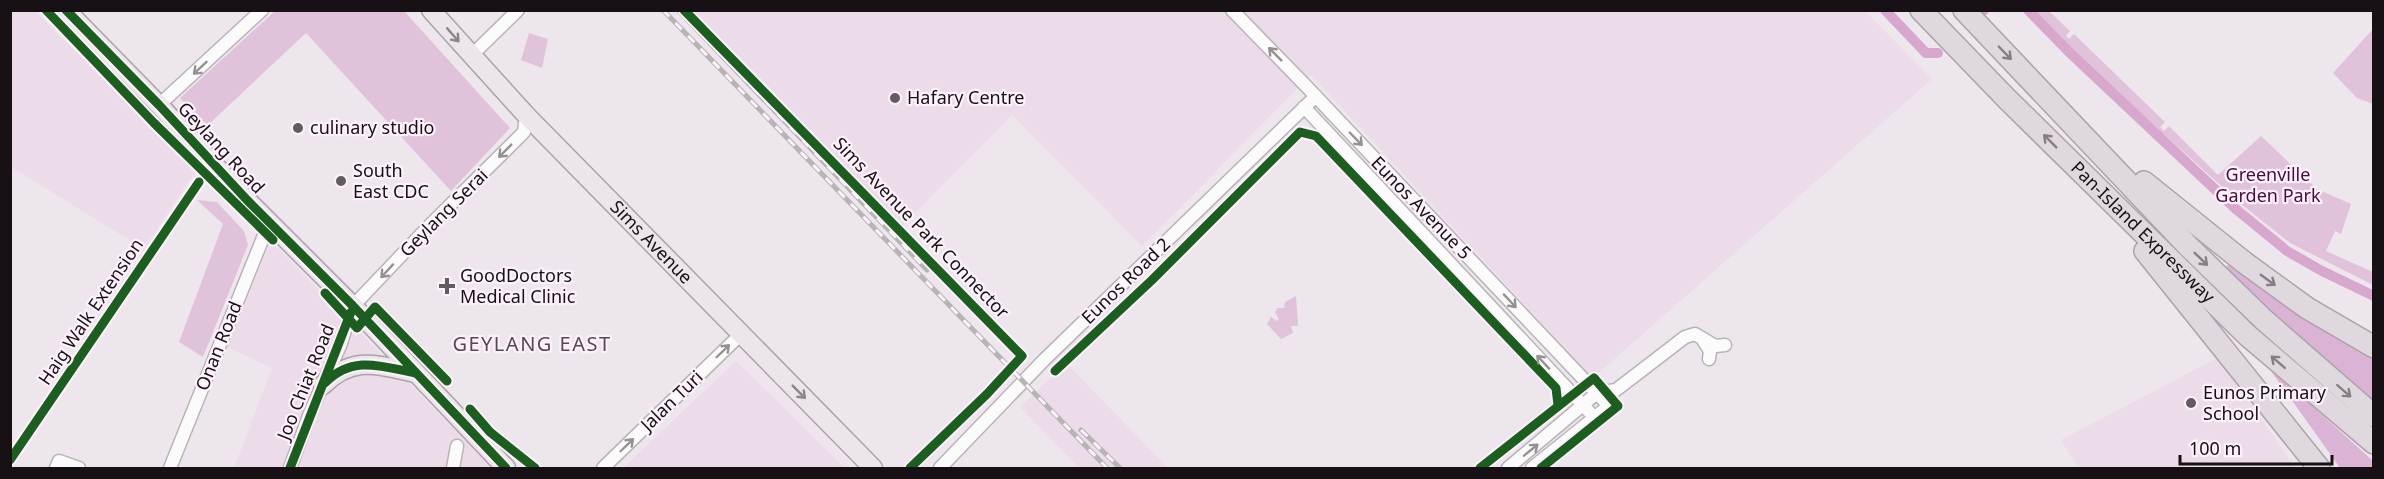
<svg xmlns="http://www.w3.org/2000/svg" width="2384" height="479" font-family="'Noto Sans',sans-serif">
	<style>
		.built { fill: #ecdce9 }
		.green { fill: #e0c3da }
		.forest { fill: #dbb3d4 }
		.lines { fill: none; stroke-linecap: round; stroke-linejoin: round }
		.canal { stroke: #d8a7ce; stroke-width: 10 }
		.street-casing { stroke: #b9b3b8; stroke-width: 15 }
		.primary-casing { stroke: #ada1aa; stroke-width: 21 }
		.highway-casing { stroke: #ada1aa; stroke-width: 24 }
		.street { stroke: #fcfbfc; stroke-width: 12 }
		.primary { stroke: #ebe6ea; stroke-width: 18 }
		.highway { stroke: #e0d8df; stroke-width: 21 }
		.rail-casing { stroke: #b6b5b6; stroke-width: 5 }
		.rail { stroke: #fef1fb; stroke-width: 3; stroke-dasharray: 9; stroke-linecap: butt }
		.cycleway-casing { stroke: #fef1fb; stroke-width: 13 }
		.cycleway { stroke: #1b5e20; stroke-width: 9 }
		.oneway { stroke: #8c868a }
		.oneway2 { stroke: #867e84 }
		.oneway3 { stroke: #959294 }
		.poi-dot { fill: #625c61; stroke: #fef1fb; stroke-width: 2 }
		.labels { text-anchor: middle; stroke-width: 4.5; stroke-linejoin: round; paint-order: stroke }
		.poi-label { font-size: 18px; fill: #171115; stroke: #fef1fb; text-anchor: start }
		.street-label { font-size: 18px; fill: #171115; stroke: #fef1fb }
		.park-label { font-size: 18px; fill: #460b3f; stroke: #fef1fb }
		.neighbourhood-label { font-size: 20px; letter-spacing: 1.5px; fill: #554952; stroke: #fef1fb }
	</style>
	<rect width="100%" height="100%" fill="#eee6ed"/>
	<!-- built -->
	<path class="built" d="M10,11H35L196,171L144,249L11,167Z
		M684,11H1865L1932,79L1593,378L1311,75L1142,246L1012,115L898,230Z
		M271,241L492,468H234L272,368L227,347Z
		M2219,357L2295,468H2078L2061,440Z
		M736,361L845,468H623Z
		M1066,363L1073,370L1168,468H1079L1020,407Z"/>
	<!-- green -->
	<path class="green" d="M276,10L404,11L510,128L451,191L306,33L207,126L180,98Z
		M2034,11H2049L2070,31L2066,36L2069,39L2074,34L2165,122L2160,127L2164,131L2169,126L2218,175L2261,136L2317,189L2351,204L2341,234L2335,231L2326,251L2373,272V285L2290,243L2241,204L2079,57Z
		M2373,29V104L2357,98L2333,73Z
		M529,33L548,39L542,68L521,60Z
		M197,200L217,202L244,231L248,245L203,357L179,342L223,224Z
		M1296,296L1298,326H1291L1293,333L1281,339L1267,324L1271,317L1277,321L1279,319L1275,313L1277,308H1284L1285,302Z"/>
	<!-- forest -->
	<path class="forest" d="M2230,263L2373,357V403L2299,339L2225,268Z
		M2266,364L2373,461V468H2340Z"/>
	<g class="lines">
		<!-- canal -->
		<path class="canal" d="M1885,10L1926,53H1938
			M2028,10L2069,52L2237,210L2287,251L2322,271L2374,296
			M1983,11L1984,10"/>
		<!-- street casing -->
		<g class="street-casing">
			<path id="street" d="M1232,10L1307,87L1609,406
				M471,56L518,10
				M159,105L262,10
				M1304,107L1595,418
				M1703,340L1710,351L1709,359
				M56,468L59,461L79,468
				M170,468L269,223
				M290,468L310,413L340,346L353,306L432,223L524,132L526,115
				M453,468L457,446
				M603,468L741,334
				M940,468L1044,360L1316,96
				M1508,468L1597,393L1616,390L1685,337L1695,334L1715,346L1725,345
				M1532,468L1609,406L1612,399"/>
		</g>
		<!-- primary casing -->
		<g class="primary-casing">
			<g id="primary">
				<path d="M66,10L159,105L247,200L353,306L506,468"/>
				<path id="s1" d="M431,10L526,115L873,468"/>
				<path d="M323,385C353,355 377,365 415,373"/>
			</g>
		</g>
		<!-- highway casing -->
		<g class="highway-casing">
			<g id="highway">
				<path id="s2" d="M1921,10L2007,99L2247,335L2374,443"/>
				<path d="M1964,10L2188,246L2263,319L2374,416"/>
				<path d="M2144,182L2245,263L2307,308L2374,347"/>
				<path d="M2145,251L2319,468"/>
			</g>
		</g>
		<!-- street -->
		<use href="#street" class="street"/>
		<!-- primary -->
		<use href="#primary" class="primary"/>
		<!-- highway -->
		<use href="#highway" class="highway"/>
		<!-- rail casing -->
		<g class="rail-casing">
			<path id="rail" d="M663,10L1107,468
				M678,10L927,270
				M1081,430L1120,468"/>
		</g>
		<!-- rail -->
		<use href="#rail" class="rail"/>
		<!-- cycleway casing -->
		<g class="cycleway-casing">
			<path id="cycleway" d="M46,10L154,123L273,240
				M66,10L159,105L247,200L353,306L506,468
				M684,10L1022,356L987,394L910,468
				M325,293L357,328L375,307L447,381
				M1055,371L1152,280L1300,132L1316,136L1556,388L1558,405
				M325,383C352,355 381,366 415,373
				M470,409L490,432L535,468
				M10,460L199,182
				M290,468L351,312
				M1480,468L1594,378L1618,406L1541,468"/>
		</g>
		<!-- cycleway -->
		<use href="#cycleway" class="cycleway"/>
	</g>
	<!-- one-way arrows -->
	<defs><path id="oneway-shaft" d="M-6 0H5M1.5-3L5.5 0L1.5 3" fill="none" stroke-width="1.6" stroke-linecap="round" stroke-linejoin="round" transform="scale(1.5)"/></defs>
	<g class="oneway">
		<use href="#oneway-shaft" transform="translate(453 35) rotate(49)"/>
		<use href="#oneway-shaft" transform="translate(799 392) rotate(45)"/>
	</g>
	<g class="oneway2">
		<use href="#oneway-shaft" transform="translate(2005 53) rotate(46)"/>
		<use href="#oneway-shaft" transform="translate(2050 141) rotate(-135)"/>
		<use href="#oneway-shaft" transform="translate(2201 259) rotate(44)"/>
		<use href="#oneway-shaft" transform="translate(2268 280) rotate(36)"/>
		<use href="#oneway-shaft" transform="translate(2278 362) rotate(-139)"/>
		<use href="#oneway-shaft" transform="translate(2344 391) rotate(41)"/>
	</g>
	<g class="oneway3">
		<use href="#oneway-shaft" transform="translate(1275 54) rotate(-135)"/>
		<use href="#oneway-shaft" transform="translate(200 68) rotate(137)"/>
		<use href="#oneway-shaft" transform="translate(1356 139) rotate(46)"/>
		<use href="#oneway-shaft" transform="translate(505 151) rotate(135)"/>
		<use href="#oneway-shaft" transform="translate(387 271) rotate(133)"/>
		<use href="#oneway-shaft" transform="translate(1510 301) rotate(47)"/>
		<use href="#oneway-shaft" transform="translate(723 351) rotate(-44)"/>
		<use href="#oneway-shaft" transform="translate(1543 362) rotate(-133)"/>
		<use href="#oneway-shaft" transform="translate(627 445) rotate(-44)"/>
		<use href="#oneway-shaft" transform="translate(1531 450) rotate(-39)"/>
	</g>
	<!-- markers -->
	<g class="poi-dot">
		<circle cx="895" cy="98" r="6"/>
		<circle cx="298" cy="128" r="6"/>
		<circle cx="341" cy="181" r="6"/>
		<path d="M444 277h6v6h6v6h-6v6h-6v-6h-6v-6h6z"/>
		<circle cx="2191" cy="403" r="6"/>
	</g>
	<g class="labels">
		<!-- poi labels -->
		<g class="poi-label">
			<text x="907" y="104">Hafary Centre</text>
			<text x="310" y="134">culinary studio</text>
			<text x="353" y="177">South<tspan x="353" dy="21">East CDC</tspan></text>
			<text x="460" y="282">GoodDoctors<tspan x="460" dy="21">Medical Clinic</tspan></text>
			<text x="2203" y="399">Eunos Primary<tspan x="2203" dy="21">School</tspan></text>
		</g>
		<!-- street labels -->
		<g class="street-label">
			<text transform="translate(221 148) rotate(47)" y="6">Geylang Road</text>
			<text transform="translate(1421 208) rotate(46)" y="6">Eunos Avenue 5</text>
			<text transform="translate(444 213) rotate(-45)" y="6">Geylang Serai</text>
			<text transform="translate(921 228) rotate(46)" y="6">Sims Avenue Park Connector</text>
			<text dy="6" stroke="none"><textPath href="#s2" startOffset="314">Pan-Island Expressway</textPath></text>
			<text dy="6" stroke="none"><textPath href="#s1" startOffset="320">Sims Avenue</textPath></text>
			<text transform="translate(1126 281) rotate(-44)" y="6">Eunos Road 2</text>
			<text transform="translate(91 312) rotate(-56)" y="6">Haig Walk Extension</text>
			<text transform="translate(219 346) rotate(-68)" y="6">Onan Road</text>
			<text transform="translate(306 382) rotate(-68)" y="6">Joo Chiat Road</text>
			<text transform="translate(672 401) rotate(-44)" y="6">Jalan Turi</text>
		</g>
		<!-- park labels -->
		<g class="park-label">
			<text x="2268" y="181">Greenville<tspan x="2268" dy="21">Garden Park</tspan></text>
		</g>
		<!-- neighbourhood labels -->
		<g class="neighbourhood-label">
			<text x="532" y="351">GEYLANG EAST</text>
		</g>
	</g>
	<!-- border -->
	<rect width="2384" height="479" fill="none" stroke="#171115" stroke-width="24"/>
	<!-- scale -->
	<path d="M2180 455v9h152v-9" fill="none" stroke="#171115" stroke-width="3"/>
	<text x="2189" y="455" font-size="18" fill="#171115" stroke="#fef1fb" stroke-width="4.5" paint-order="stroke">100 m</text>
</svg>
